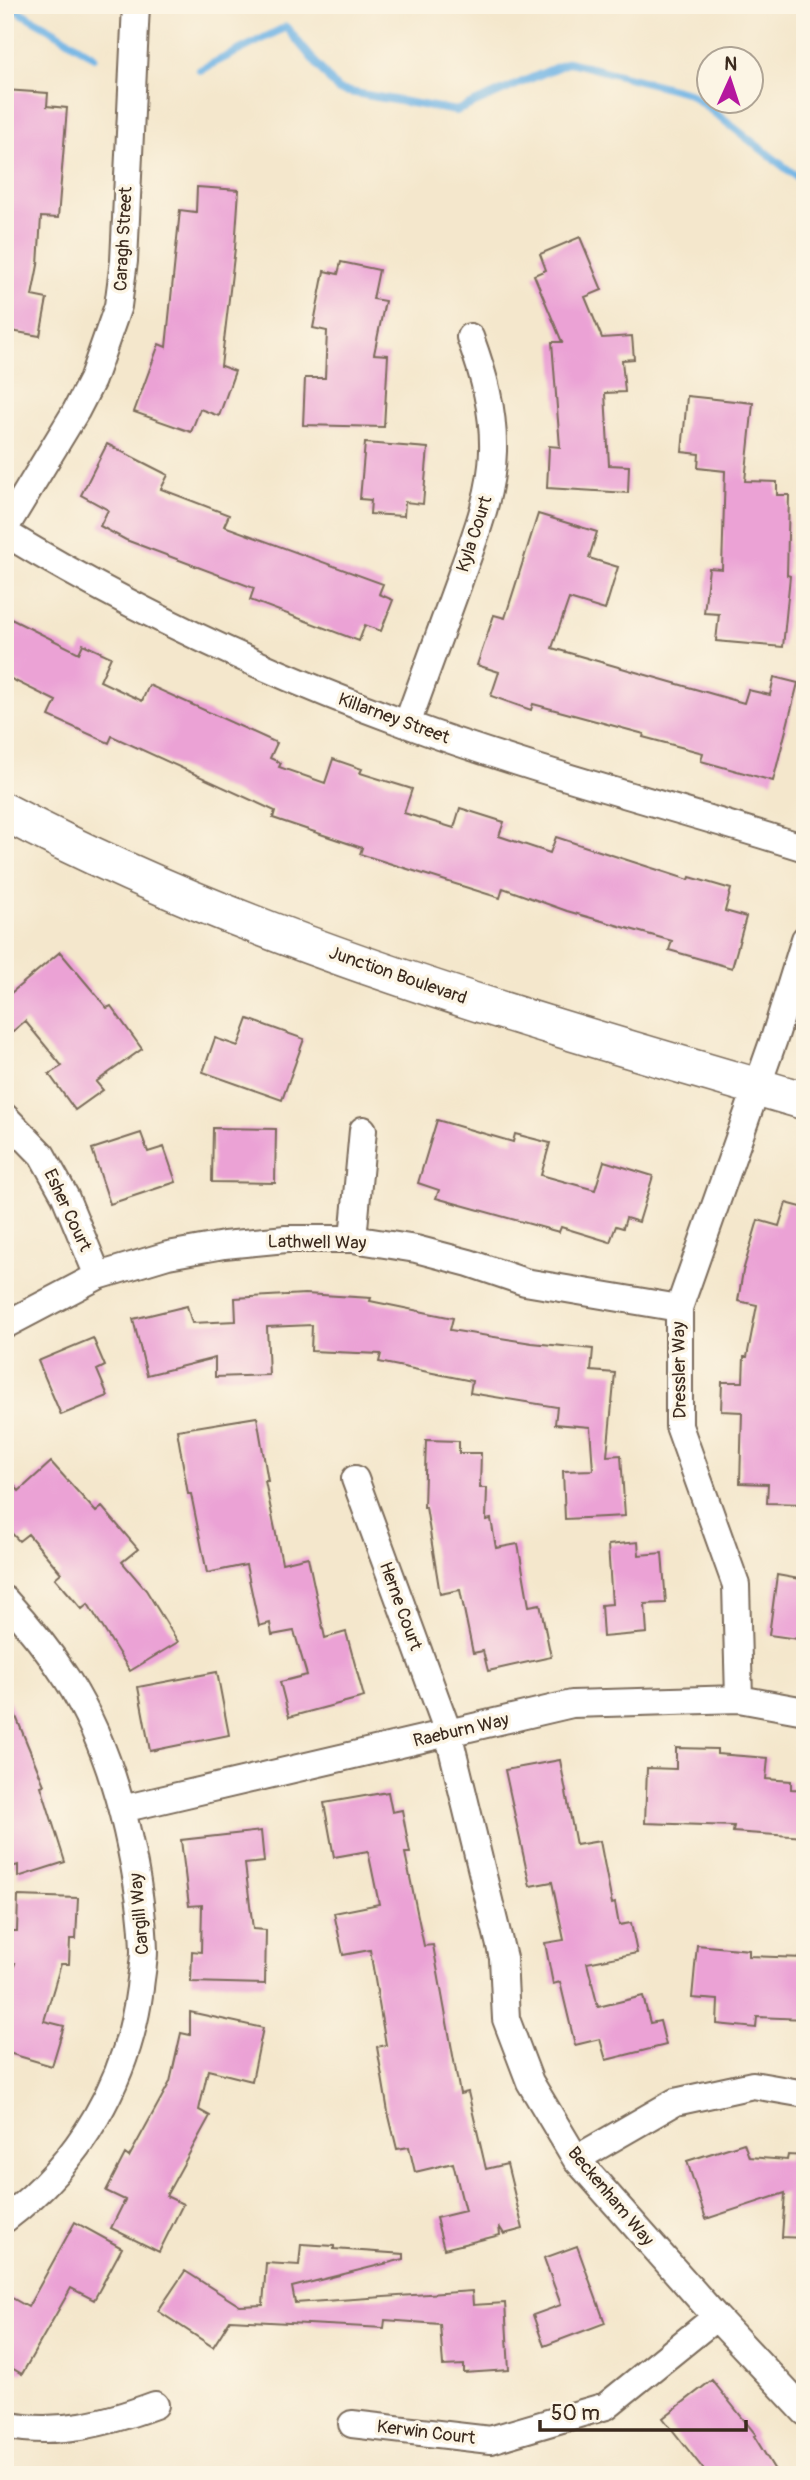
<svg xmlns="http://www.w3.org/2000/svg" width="810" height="2480" font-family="Pangolin,sans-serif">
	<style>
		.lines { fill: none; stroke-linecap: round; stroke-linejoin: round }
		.stream { stroke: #6fb4e5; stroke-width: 8 }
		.building { fill: #eba2d5 }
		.street-casing { stroke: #7c6c5b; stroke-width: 30 }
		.secondary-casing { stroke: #7c6c5b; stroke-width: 40 }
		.street { stroke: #fff; stroke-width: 26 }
		.secondary { stroke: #fff; stroke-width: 37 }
		.labels { text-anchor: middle; stroke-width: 7; stroke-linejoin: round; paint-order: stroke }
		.street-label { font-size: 18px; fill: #3b2a1e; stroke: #fcf5e5 }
	</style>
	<rect width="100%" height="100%" fill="#fcf5e5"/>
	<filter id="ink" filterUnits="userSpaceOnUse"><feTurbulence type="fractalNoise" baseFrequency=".0143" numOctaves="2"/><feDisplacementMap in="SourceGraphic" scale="14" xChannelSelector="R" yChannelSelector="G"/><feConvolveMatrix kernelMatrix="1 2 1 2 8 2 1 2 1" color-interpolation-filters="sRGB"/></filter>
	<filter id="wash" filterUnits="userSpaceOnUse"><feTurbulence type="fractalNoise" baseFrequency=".00686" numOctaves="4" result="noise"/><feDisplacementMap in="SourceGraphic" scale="28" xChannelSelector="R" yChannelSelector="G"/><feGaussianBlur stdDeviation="1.57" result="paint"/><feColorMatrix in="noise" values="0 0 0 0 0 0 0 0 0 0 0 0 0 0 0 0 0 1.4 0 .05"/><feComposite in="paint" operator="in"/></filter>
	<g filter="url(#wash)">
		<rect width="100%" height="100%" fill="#f4e7cc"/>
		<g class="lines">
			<!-- stream -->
			<path class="stream" d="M7,5L57,33L94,57
				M200,70L286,27L338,90L456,111L569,62L689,93L805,183"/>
		</g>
		<g id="blocks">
			<!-- building -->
			<path class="building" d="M5,90L48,93L47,106L67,108L58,218L41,217L38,265L32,296L47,299L40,336L5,330Z
				M197,187L239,190L235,248L221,366L235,371L219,416L200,409L191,432L134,412L159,344L166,347L180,210L196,212Z
				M580,237L602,290L585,297L602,338L632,336L634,359L622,360L625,392L605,393L609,465L629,466L628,493L547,488L549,446L560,447L552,342H562L534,275L546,270L540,254Z
				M341,262L379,270L373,299L385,301L374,354L388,355L384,427L303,425L305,378H325L327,331L313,328L324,271L338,274Z
				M687,396L753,403L745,481L777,482V495H789L787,575L790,576L783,647L716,641L719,614L704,613L709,568L722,569L725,471L698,468L699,454L682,452Z
				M365,443L428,448L423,504L405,502L404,516L370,514L371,500L360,499Z
				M107,444L168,475L161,489L229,515L224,526L383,584L379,594L393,600L381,631L365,625L359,641L250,600L254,588L126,540L100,526L108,510L81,495Z
				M538,514L597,532L589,558L618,567L605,610L569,599L552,648L744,703L748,690L770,695L774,677L798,683L773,781L701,761L703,753L643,737L644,734L533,704L531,710L491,696L499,672L477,665L494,615L505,618Z
				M5,616L79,653L83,644L111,657L100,681L142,701L149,685L277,743L270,758L281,763L279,767L325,783L333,759L362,769L360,773L412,789L404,813L454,828L460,808L504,822L499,836L550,853L556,837L689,880L690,877L731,889L725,911L746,917L732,968L669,950L672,941L567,911L503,888L500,898L360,854L362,848L273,818L275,811L112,736L109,743L49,716L56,701L5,676Z
				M60,952L107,1008L111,1006L142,1049L96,1082L103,1090L75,1110L49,1074L62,1066L25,1021L5,1038V998Z
				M248,1019L304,1039L282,1100L203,1072L215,1038L238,1046Z
				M437,1120L513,1142L515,1134L550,1143L541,1175L595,1190L604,1161L653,1176L639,1222L626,1218L623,1228L616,1226L610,1242L561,1227L559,1232L436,1198L439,1190L418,1183Z
				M213,1128L276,1129L275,1183L212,1182Z
				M141,1133L148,1152L164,1147L176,1182L110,1204L92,1149Z
				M786,1203L805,1208V1343H802L798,1450H805V1504L767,1503L768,1484L740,1483L742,1412L721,1411L722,1382H743L744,1357H747L757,1305L738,1301L743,1271L758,1220L779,1226Z
				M305,1294L371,1298L370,1301L453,1318L450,1330L532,1343L593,1349L591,1371L615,1373L607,1456L621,1455L625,1516L565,1519L563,1471L593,1470L590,1427L555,1424L557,1407L470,1393L472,1381L379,1362L381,1354L311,1351L312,1325L267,1327L269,1375L215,1377V1358L147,1375L133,1319L187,1306L192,1323L236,1321L235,1298Z
				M93,1338L105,1366L97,1370L108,1396L61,1415L38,1361Z
				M257,1417L268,1481H265L282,1563L308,1557L325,1638L346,1632L364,1697L289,1717L280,1682L307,1675L294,1631L272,1635L270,1623L259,1626L246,1565L207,1573L191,1494H188L177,1430Z
				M426,1440L459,1441V1453H481L480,1488H487L486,1520L491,1519L496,1548L518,1544L529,1606L540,1604L551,1657L488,1671L483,1651L473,1653L460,1590L440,1594L426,1507H424Z
				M51,1462L96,1512L102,1507L138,1549L122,1562L146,1590L178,1642L130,1671L88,1604L82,1609L55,1578L61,1573L28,1534L19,1541L5,1526V1475L19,1491Z
				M638,1542L639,1555L662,1553L666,1603L645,1604L647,1633L603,1637L601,1605L612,1604L608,1545Z
				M777,1575L805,1580V1640L769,1635Z
				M217,1672L229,1735L150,1751L138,1687Z
				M6,1692L44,1785L41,1786L65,1862L18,1877V1865L5,1869Z
				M676,1748L717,1749V1754L768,1758L766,1779L791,1781V1789L805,1790V1837L733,1832L734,1826L645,1823L647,1768L676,1769Z
				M560,1760L576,1845L600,1841L612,1904L615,1903L619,1925L631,1923L637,1953L587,1963L598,2007L643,1996L650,2023L660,2021L666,2045L606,2060L600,2039L575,2045L560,1982L553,1984L545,1943L564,1940L552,1882L530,1886L505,1770Z
				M388,1792L392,1812L402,1810L410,1853H405L424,1946L433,1945L460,2094L468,2092L486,2169L507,2164L523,2229L504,2234L499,2226L500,2235L444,2249L436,2218L465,2211L453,2163L415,2172L409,2147L397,2149L388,2112L377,2047L386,2045L370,1950L343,1955L334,1913L379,1904L368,1851L334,1857L324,1803Z
				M261,1831L264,1862L245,1864L253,1929L266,1930L265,1984L191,1982L192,1951L201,1952L202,1905L189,1906L181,1840Z
				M18,1896L78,1898L76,1939H70L69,1964H61L44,2021L64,2026L52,2066L5,2052V1994L15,1963H5V1931H17Z
				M697,1945L749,1950V1956L805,1958V2019L757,2017L756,2028L717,2024L718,2000L692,1998Z
				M190,2012L263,2028L252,2081L208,2070L199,2110L210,2116L166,2196L183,2204L159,2252L111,2228L125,2200L106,2191L125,2154L129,2157L170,2082L181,2033L190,2035Z
				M744,2143L749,2157L787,2160L788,2155L805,2156V2238L782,2237L785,2193L706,2219L687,2161Z
				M75,2222L122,2248L94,2300L71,2288L22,2374L5,2364V2294L28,2307Z
				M301,2244L334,2246V2249L404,2254V2259L292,2287L295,2303L472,2291L473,2305L505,2303L509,2370L464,2373V2365L443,2366L440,2324L385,2320L384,2328L230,2320L213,2347L158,2311L185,2271L240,2306L263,2305L266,2263L299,2265Z
				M577,2246L605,2323L544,2346L533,2315L561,2305L544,2258Z
				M712,2380L756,2435L754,2436L778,2475H708L663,2418Z"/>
		</g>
	</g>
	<g filter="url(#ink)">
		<use href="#blocks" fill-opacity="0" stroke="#7c6c5b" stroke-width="2"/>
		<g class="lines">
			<!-- street casing -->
			<g class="street-casing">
				<path id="street" d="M5,528L76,411L92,380L118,306L124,261L136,5
					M5,533C132,610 267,673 406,724C536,772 672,806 805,848
					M407,724C424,678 441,631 458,584C473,541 492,497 493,451C494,411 484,375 470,337
					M5,1117L42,1155L65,1196L98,1276
					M353,1239L363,1130
					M5,1325L98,1276L168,1255L224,1245L286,1239H353L416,1249L469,1263L525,1282L679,1308
					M355,1479L448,1732L503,1958L506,2019L530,2082L576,2159L716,2317L805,2412
					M5,1600C28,1625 49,1651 67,1679C97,1726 115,1778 127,1831C136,1871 143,1910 144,1951C144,1963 141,1976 140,1988C128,2080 80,2163 5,2219
					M739,1699L736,1585L679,1426V1308L775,1036L805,939
					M122,1809L572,1704L739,1699L805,1711
					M576,2159L675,2102L753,2085L805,2094
					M352,2424L490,2440L606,2406L716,2317
					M5,2425C58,2436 106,2423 155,2405"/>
			</g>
			<!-- secondary casing -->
			<g class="secondary-casing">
				<path id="secondary" d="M5,812C257,945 533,1021 805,1101"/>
			</g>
			<!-- street -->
			<use href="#street" class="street"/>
			<!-- secondary -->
			<use href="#secondary" class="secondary"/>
		</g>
	</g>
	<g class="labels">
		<!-- street labels -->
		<g class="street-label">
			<text transform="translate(123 239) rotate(-87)" y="6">Caragh Street</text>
			<text transform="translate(474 534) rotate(-72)" y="6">Kyla Court</text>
			<text transform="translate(394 718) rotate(20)" y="6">Killarney Street</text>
			<text transform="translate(398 975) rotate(19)" y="6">Junction Boulevard</text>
			<text transform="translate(68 1210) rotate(65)" y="6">Esher Court</text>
			<text transform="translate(317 1242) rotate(1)" y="6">Lathwell Way</text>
			<text transform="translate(679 1370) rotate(-91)" y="6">Dressler Way</text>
			<text transform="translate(401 1606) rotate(70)" y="6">Herne Court</text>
			<text transform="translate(461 1730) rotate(-13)" y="6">Raeburn Way</text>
			<text transform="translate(139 1914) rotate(-95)" y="6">Cargill Way</text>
			<text transform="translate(611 2196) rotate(50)" y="6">Beckenham Way</text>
			<text transform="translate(426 2432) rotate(7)" y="6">Kerwin Court</text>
		</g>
	</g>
	<!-- margin -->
	<rect width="810" height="2480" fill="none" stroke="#fcf5e5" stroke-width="28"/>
	<!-- north arrow -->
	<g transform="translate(730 80) rotate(3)"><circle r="33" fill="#fcf5e5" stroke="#afa495" stroke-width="2"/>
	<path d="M0-5L12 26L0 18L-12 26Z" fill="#b5179e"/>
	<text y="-10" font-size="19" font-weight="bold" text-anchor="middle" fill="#3b2a1e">N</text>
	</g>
	<!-- scale -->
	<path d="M540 2420v10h206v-10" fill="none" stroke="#3b2a1e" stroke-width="3.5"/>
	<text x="551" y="2420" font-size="21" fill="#3b2a1e" stroke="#fcf5e5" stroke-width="5" paint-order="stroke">50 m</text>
</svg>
